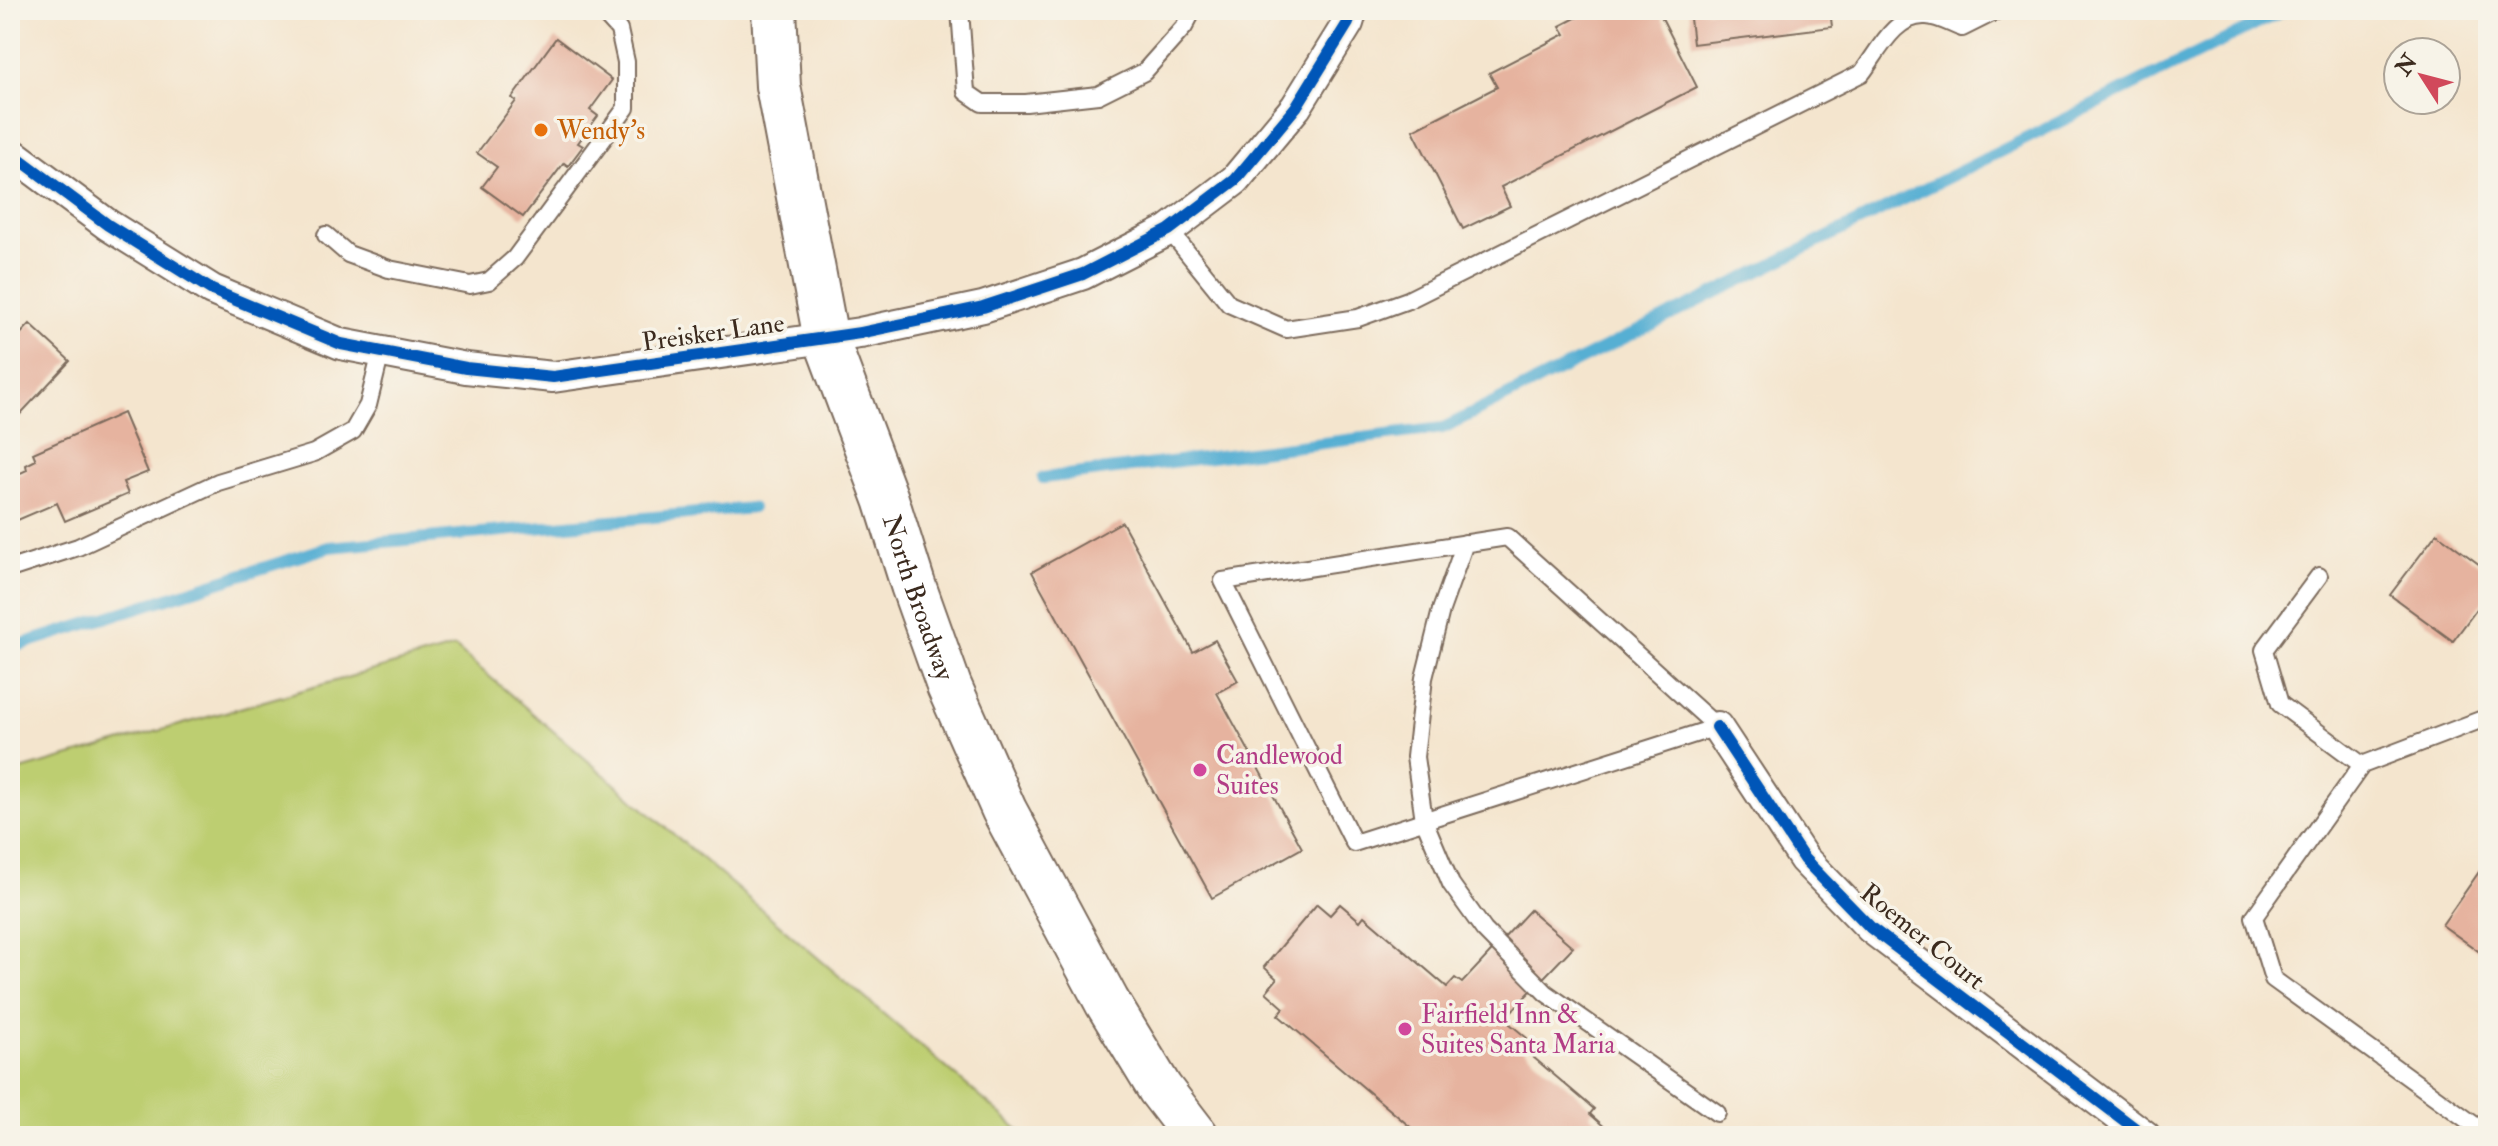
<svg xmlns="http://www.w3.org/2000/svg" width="2498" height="1146" font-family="'IM FELL Double Pica',serif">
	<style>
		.green { fill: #bdce71; stroke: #7c7c48; stroke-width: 2 }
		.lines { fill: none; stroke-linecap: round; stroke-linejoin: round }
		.stream { stroke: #56afd3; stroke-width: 12 }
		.building { fill: #e6b39f }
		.service-casing { stroke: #7c6b5c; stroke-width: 20 }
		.minor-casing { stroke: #7c6b5c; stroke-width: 34 }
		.primary-casing { stroke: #7c6b5c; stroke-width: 48 }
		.service { stroke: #fff; stroke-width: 16 }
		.minor { stroke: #fff; stroke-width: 30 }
		.primary { stroke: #fff; stroke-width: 44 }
		.cycleway-casing { stroke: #f7f3e8; stroke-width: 17 }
		.cycleway { stroke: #0057b8; stroke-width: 12 }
		.food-dot { fill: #e8710a; stroke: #f7f3e8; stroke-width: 3 }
		.hotel-dot { fill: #d1479c; stroke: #f7f3e8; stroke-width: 3 }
		.labels { text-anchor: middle; stroke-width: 7; stroke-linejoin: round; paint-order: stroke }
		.food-label { font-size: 26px; fill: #c56008; stroke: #f7f3e8; text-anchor: start }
		.street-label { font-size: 26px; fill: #3b2a1e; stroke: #f7f3e8 }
		.hotel-label { font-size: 26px; fill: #b23c85; stroke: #f7f3e8; text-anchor: start }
	</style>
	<rect width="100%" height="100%" fill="#f7f3e8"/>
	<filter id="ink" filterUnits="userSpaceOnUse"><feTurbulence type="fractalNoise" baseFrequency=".0125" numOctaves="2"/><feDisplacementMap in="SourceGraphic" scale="16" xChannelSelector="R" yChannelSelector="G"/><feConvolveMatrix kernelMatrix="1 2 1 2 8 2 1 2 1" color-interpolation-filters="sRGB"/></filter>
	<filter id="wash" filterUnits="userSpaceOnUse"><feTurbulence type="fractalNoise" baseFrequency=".006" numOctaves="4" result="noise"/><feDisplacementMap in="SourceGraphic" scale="32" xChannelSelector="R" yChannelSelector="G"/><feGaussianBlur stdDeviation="1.8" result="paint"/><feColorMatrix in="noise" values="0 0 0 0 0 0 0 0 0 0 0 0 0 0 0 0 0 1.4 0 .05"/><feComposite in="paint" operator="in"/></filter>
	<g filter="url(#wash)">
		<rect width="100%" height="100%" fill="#f4e5ce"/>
		<!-- green -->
		<path class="green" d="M455,647L1026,1136H10V773Z"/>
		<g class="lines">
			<!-- stream -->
			<path class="stream" d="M1043,478L1443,428L2285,10
				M10,648L329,547L752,508"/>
		</g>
		<g id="blocks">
			<!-- building -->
			<path class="building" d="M1591,10H1658L1697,87L1501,187L1510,206L1463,229L1413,130L1497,87L1489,73L1565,34L1560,26Z
				M1689,10H1830L1832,27L1693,44Z
				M556,38L612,80L590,110L598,116L578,143L583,146L568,166L564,163L523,217L482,187L497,167L477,153L516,101L512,98Z
				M30,324L70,361L10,425V345Z
				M123,413L148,472L123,482L128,494L65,521L57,503L13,522L10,516V478L27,470L26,465L36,460L33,453Z
				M1122,522L1193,652L1215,640L1238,681L1217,693L1302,848L1212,898L1032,572Z
				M2437,533L2488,571V594L2453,641L2390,595Z
				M2488,859V958L2442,925Z
				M1317,904L1330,915L1340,904L1360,921L1364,916L1447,987L1455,978L1462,983L1530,910L1573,947L1504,1019L1527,1038L1520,1046L1594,1109L1590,1114L1608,1130L1603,1136H1421L1278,1015L1284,1008L1266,992L1277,979L1264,967Z"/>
		</g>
	</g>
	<g filter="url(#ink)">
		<use href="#blocks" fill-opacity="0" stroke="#7c6b5c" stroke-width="2"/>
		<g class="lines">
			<!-- service casing -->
			<g class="service-casing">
				<path id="service" d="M960,10L966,92L982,103H1026L1098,95L1144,72L1184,27L1193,10
					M1169,230L1229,304L1286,329L1358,318L1408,300L1862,73C1878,52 1895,14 1926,16C1937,16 1951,24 1962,28L1998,10
					M326,235L348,254L389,269L470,285L489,281L515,258L626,108V62L619,30L601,10
					M1507,537L1717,727L1354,843L1223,581Z
					M1465,543L1441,610L1424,678L1415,757L1424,820L1451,884L1484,930L1546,993L1717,1113
					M10,569L78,547L218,482L314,453L353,431L368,405L381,352
					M2319,576L2264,650L2280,704L2362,765
					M2488,717L2362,765L2254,917L2273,979L2488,1135"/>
			</g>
			<!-- minor casing -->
			<g class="minor-casing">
				<path id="minor" d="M10,152L108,225L212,290L341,344L466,368L553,377L860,333L983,307L1083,274L1169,230L1235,180L1296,107L1348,23L1352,10
					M1717,727L1804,859L1871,928L2145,1136"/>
			</g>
			<!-- primary casing -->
			<g class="primary-casing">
				<g id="primary">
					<path id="s1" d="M774,10L778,86L826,339L886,499L913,585L949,686L1004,810L1107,1002L1160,1089L1196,1136"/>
				</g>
			</g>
			<!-- service -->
			<use href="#service" class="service"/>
			<!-- minor -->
			<use href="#minor" class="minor"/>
			<!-- primary -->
			<use href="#primary" class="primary"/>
			<!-- cycleway casing -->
			<g class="cycleway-casing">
				<path id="cycleway" d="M10,152L108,225L212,290L341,344L466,368L553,377L860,333L983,307L1083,274L1169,230L1235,180L1296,107L1348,23L1352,10
					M1717,727L1804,859L1871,928L2145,1136"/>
			</g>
			<!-- cycleway -->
			<use href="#cycleway" class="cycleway"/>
		</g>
	</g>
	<!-- markers -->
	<circle class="food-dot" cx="541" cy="130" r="8"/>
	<g class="hotel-dot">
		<circle cx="1200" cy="770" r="8"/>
		<circle cx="1405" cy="1029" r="8"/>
	</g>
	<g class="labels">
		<!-- food labels -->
		<g class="food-label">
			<text x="557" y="139">Wendy's</text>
		</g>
		<!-- street labels -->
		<g class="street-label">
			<text transform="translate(713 332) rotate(-8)" y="9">Preisker Lane</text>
			<text dy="9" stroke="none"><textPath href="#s1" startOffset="608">North Broadway</textPath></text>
			<text transform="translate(1923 936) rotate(39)" y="9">Roemer Court</text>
		</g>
		<!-- hotel labels -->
		<g class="hotel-label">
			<text x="1216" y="764">Candlewood<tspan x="1216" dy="30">Suites</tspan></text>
			<text x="1421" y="1023">Fairfield Inn &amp;<tspan x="1421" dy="30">Suites Santa Maria</tspan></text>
		</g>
	</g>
	<!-- margin -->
	<rect width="2498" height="1146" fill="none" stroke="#f7f3e8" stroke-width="40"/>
	<!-- north arrow -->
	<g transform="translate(2422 76) rotate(306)"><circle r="38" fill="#f7f3e8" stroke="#aca397" stroke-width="2"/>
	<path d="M0-6L14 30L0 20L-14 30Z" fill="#d1495b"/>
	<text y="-12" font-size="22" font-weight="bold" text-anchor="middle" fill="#3b2a1e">N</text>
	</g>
</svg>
